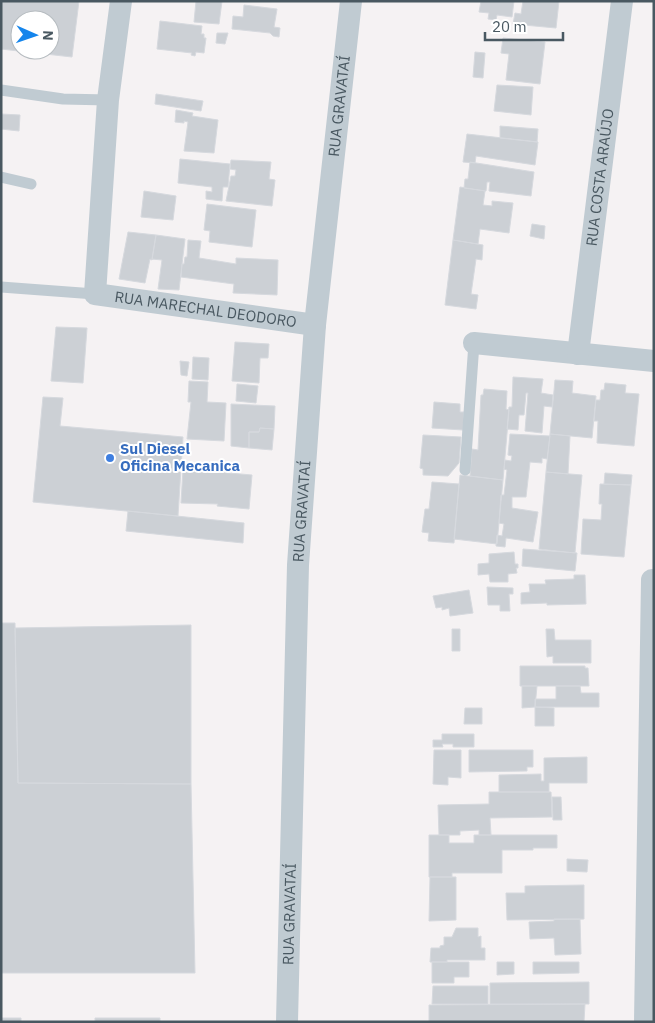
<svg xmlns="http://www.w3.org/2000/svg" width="655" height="1023" font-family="'IBM Plex Sans',sans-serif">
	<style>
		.building { fill: #ccd0d5; stroke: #d6d9de; fill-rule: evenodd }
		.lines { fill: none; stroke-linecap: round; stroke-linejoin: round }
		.service { stroke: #c0cbd2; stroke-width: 11 }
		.minor { stroke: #c0cbd2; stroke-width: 22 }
		.shop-dot { fill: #3f7fe0; stroke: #fff; stroke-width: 2 }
		.labels { text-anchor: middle; stroke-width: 4; stroke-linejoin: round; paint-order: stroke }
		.street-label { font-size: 15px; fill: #495861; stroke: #fff }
		.shop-label { font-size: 15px; font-weight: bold; fill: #366cbe; stroke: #fff; text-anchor: start }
	</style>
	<rect width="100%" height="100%" fill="#f5f2f3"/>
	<!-- building -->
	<path class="building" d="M1,1H79L72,57L1,49ZM20,20H50V50H20Z
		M196,1H222L219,24L194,22Z
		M481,1H514L512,17L497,15L496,20L488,19L489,13L479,12Z
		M523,1H559L556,28L513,24L515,13L521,14Z
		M244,5L277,9L274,27L280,28L279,37L273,36L270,33L232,29L233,16L243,17Z
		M160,21L202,26L201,34H204V38H206L204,53L196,52L195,56L191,55L192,53L157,49Z
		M217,33H228L225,44L216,43Z
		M503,38L545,42L540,84L506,80L509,54L501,53Z
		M475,52L485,53L483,78L473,77Z
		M497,85L533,87L531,115L494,111Z
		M156,94L203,101L201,111L155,104Z
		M176,110L193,113L192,116L218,120L214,153L184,151L188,122L184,121V123L175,122Z
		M1,114L20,115L19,131L1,129Z
		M500,126L538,129L537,142L500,138Z
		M467,134L538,142L535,165L476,156L475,163L463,162Z
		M180,159L230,164L228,187H223L222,201L206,199V191L212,192V187L178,183Z
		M231,160L271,162L269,179L275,180L272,206L226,201L231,176H235L236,170L230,169Z
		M470,162L534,172L531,196L489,191L490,182H487L486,191L464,188L465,179H468Z
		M460,187L485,191L483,205L492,206V201L513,203L509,233L480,229L478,244L453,240Z
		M144,191L176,196L173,220L141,217Z
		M207,204L256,210L252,247L209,242L210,231L204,230Z
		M532,224L545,226L544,239L530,236Z
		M128,232L156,235L152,260L150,259L145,283L119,279Z
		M156,235L185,239L179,290L158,289L162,260L152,259Z
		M188,240L201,241L199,258L236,264V258L278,260L277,295L233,293L234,284L181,277L182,264H184L185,257H187Z
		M453,240L483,245L482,260L476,259L471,294L478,295L476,309L445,305Z
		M56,327L87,328L83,383L51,381Z
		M235,342L269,344L268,358H260L259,383L232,381Z
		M193,357L209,358L208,380L192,379Z
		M180,361L189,362L187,376L181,375Z
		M513,377L543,379L541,393L553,395L552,407L544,406L542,433L525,431L528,393H526L524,415H519L518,430L507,429L509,407H512Z
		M555,380L573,381L572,393L596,396L592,438L550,434Z
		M189,381L208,382L207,402L226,403L224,441L187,439L191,402H188Z
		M605,383L626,385L625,393L639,394L634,446L597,443L598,421H594L596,400H600L601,390H604Z
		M237,384L258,386L256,403L236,401Z
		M484,389L507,391L506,409L509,410L503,480L470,476L472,449L478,450L481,395H483Z
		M43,397L63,398L60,426L183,437L178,516L33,502Z
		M434,402L460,404V412H464L463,430L432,428Z
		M231,404L275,406L274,429L260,428L259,432H249V448L231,446Z
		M260,428L274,429L272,450L249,448V432H259Z
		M510,434L550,436L547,459L542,458V463L530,462L526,497H512V508L538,512L533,542L506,538L505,547L496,546L497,535L502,536L504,524L499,523L501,495H504L507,470L504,469L505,460L511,461L512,456L508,455Z
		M550,434L570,436L568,474L546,472Z
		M423,435L461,437L459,463L448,476L423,475V469L420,468Z
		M190,467L206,468V471L252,475L249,509L217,506L218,504L181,503L183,469H190Z
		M546,472L582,475L575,553L539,549Z
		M605,473L632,475L631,485L604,484Z
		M460,475L503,480L497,544L454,539Z
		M432,482L459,484L454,543L428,541L429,533L422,532L425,509H429Z
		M600,484L631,485L624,557L581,554L583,519L601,520L602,504H599Z
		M128,511L244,523L243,543L126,531Z
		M523,549L577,553L575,571L522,566Z
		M514,552L515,564H518V568H516L517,573L508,574V582H490L489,574L478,575V564L489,563V554Z
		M574,575H585L586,604L547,605V603L521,604V593L530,592L529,584H546L545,580L574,579Z
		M487,587L513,588V594H509L510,611H500V605H488Z
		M469,590L473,613L450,616L449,608L442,610V607L436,608L433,596Z
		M1,623H15L18,783L191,784L195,973H1Z
		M191,625V784L18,783L15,628Z
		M452,629H460V651H452Z
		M546,629H554L555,640H591V663H553V656L547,657Z
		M520,666H585V668H588L589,686H520Z
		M522,686H537L535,707L522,708Z
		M556,686H580L581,693H599V707H535V699H556Z
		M535,707L554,708V726H535Z
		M465,708H482V724H464Z
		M442,734H474V747H453V744H442L443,747H433V740H442Z
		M434,750H461V778L448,777V785L433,784Z
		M469,750H533V767H527V771L469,772Z
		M587,757V783H549V792H499V775L541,774V781H544V758Z
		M489,792H551L552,817L490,818L491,835H479V830L460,831V835H439L438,805L489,804Z
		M552,797H561L562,820H553Z
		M429,835H449V843H474V835H557V848H533V850H502V873H452V877H429Z
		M567,859L588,860L587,872L567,871Z
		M430,877H456V920L429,921Z
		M584,885V919L507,920L506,893H525V886Z
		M554,919H580L581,954L555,955L554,938L530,939L529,922L554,921Z
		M456,928H478V937L481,936V948H485V960H447V962H430L431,948H440V946L444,945V937H452Z
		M432,962H469V977H454V983H432Z
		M497,962H514V974L497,975Z
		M533,962H579V973L533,974Z
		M589,982V1004H490V983Z
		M433,986H488V1004H432Z
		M585,1004L584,1022H429V1005Z
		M1,1018H21V1022H1Z
		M95,1018H160V1022H95Z"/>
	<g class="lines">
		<!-- service -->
		<path class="service" d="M1,90L63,99L108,100
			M1,177L31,184
			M1,287L95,294
			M465,470L474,343"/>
		<!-- minor -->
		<g class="minor">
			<path id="s1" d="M121,1L108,100L95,294L315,325"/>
			<path d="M474,343L654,361"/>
			<path id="s2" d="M578,354L622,1"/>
			<path id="s3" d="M287,1022L298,565L315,325L351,1"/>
			<path d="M645,1022L652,580"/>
		</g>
	</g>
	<!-- markers -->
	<circle class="shop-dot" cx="110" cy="458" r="5"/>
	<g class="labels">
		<!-- street labels -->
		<g class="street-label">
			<text dy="5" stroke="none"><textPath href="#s3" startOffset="918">RUA GRAVATAÍ</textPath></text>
			<text dy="5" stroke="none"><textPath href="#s2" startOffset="178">RUA COSTA ARAÚJO</textPath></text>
			<text dy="5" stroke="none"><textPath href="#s1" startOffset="406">RUA MARECHAL DEODORO</textPath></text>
			<text dy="5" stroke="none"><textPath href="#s3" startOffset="511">RUA GRAVATAÍ</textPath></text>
			<text dy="5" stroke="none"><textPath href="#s3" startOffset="108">RUA GRAVATAÍ</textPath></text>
		</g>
		<!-- shop labels -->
		<g class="shop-label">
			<text x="120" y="454">Sul Diesel<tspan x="120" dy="17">Oficina Mecanica</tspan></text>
		</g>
	</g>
	<!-- border -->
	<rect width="655" height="1023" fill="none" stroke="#495861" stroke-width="5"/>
	<!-- north arrow -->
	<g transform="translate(35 35) rotate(92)"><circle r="24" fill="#ffffff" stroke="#b6bcc0"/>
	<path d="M0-4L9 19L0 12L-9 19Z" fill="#1585ec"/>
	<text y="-8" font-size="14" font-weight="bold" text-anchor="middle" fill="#495861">N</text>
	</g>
	<!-- scale -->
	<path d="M485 32v8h78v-8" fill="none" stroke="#495861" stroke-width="2.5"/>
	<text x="492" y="32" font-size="15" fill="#495861" stroke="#ffffff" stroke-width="4" paint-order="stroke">20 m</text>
</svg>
